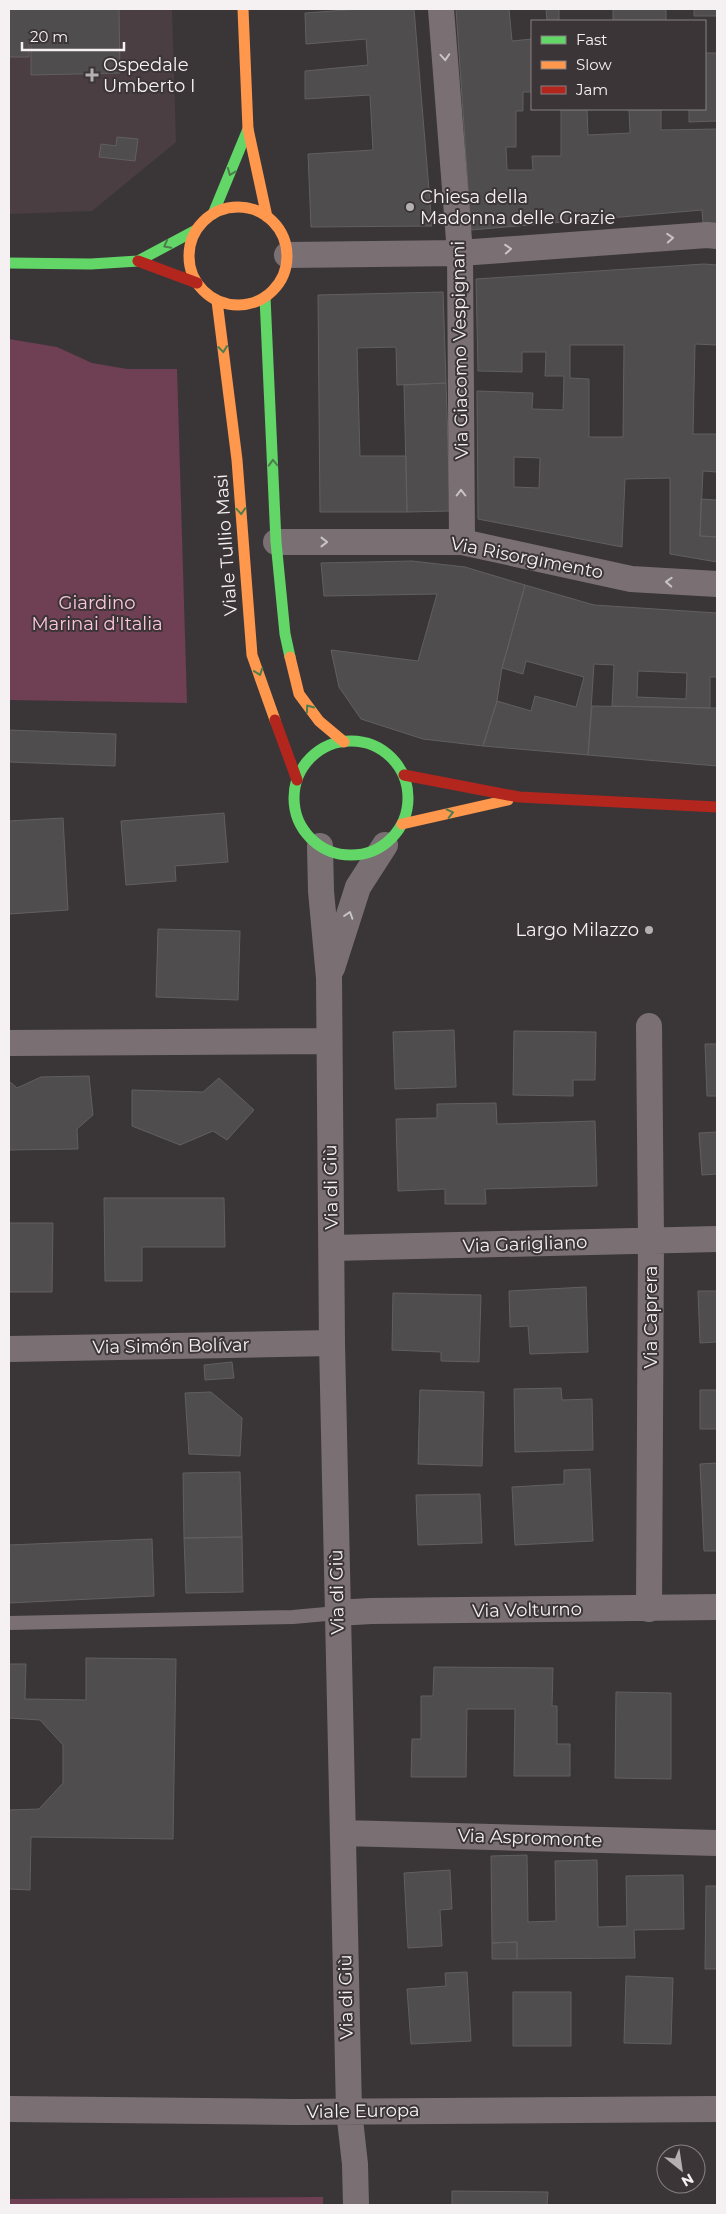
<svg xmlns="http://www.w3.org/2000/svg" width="726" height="2214" font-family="Montserrat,sans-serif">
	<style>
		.built { fill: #4a3e43 }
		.green { fill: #6f3f53 }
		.building { fill: #504d4e; stroke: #625f60; fill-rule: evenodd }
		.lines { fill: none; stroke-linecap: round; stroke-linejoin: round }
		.lane { stroke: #7a7074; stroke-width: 14 }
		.street { stroke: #7a7074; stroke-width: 26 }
		.fast { stroke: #63d668; stroke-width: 11 }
		.slow { stroke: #ff974d; stroke-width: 11 }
		.jam { stroke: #b3261e; stroke-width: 11 }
		.oneway { stroke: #cac4c6 }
		.oneway2 { stroke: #4d7d4d }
		.poi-dot { fill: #b4b0b1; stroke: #3b3537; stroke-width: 2 }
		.labels { text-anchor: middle; stroke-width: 4; stroke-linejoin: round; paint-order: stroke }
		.poi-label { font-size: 18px; fill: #f5f1f2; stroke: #3b3537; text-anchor: start }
		.street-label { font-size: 18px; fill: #f5f1f2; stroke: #3b3537 }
		.park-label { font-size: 18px; fill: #fec5da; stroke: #3b3537 }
	</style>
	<rect width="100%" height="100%" fill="#3a3638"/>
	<!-- built -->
	<path class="built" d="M9,9H172L176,142L92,211L9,214Z"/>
	<!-- green -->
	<path class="green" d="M9,339L57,347L92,363L127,369H177L187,703L9,700Z
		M323,2197V2205H9V2199H11Z"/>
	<!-- building -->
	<path class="building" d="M9,9H119L120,73L31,75V41H29V57H9Z
		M361,9H414L432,226L311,227L308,154L373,150L370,95L305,99V71L368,65L366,39L306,44L305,13Z
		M456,9H509L512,41L532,39V92H523V111H516V147H506L507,170H533L532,156H561V109H587L588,135L630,133L629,109H661V130L717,129V225L703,223L702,210L471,230Z
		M546,9H559V21H547Z
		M613,9H666V21H613Z
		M694,9H717V16H694Z
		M705,53H717V121L689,122V109H705Z
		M117,137L138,139L135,161L99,157L101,144L116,146Z
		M704,264L717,265V345L695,344L693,434H717V472L703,471L700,536L717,537V562L670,554V478L625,479L622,547L478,519L477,391L533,393L532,409L563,410L564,376H545L546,352H522V372L478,371L476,279ZM570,345H624L623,437H589V379L570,378ZM514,457L540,458L539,488L514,487Z
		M443,292L446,383L397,385L396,347L357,348L360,456H406L407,512H320L318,295Z
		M446,383L450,511L407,512L404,385Z
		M701,499L717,500V537L700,536Z
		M412,561L465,567L525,585L502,668L497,701L483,746L423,739L361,719L339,687L331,650L418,661L437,594L324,596L321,563Z
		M525,585L594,605L717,613V677H710V708L612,706L614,665L594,664L588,755L483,746L497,701L531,711L535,696L576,707L584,677L526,661L523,674L502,668ZM638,671L687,673L686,699L637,697Z
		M592,706L717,708V766L588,755Z
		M9,730L116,734L115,766L9,762Z
		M224,813L228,862L175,866L176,881L126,885L121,821Z
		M63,818L68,910L9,914V821Z
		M158,929L240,931L238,1000L156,997Z
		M454,1030L456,1087L395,1089L393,1032Z
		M514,1031L596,1032L595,1080H573V1096L513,1095Z
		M705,1044H717V1096H707Z
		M89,1076L93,1115L77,1129L78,1149L9,1150V1081L17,1088L41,1077Z
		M219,1078L254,1110L227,1140L213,1131L180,1145L132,1126V1090L203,1092Z
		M496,1103L497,1124L595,1121L597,1186L485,1189L486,1204H445V1189L398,1191L396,1119L437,1118V1104Z
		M717,1132V1174L702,1175L699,1133Z
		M104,1198H224L225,1247H142V1281H105Z
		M9,1223H53L52,1292H9Z
		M586,1287L588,1352L530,1354L528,1326L510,1327L509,1291Z
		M698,1291H717V1342L700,1343Z
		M393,1293L481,1295L479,1362L441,1361V1352L392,1350Z
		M232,1362L234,1378L205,1380L204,1365Z
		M561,1388L562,1400L592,1399L593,1450L515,1452L514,1389Z
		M420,1390L484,1392L482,1466L418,1464Z
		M700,1390H717V1429H700Z
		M211,1392L242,1418L240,1456L189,1454L185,1393Z
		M717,1463V1551H704L700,1464Z
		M590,1469L593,1541L515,1545L512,1487L564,1484V1470Z
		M240,1472L242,1537L184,1538L183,1473Z
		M480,1494L482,1543L418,1545L416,1495Z
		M242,1537L243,1592L186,1593L184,1538Z
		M152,1539L154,1596L9,1603V1545Z
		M86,1658L176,1659L173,1839L31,1837L30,1890L9,1889V1810L39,1809L63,1783V1745L40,1720L9,1718V1664H26L25,1699L86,1700Z
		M434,1667L553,1668L552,1706H557V1744H570V1776H514L515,1709H467L466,1777H411L412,1739H421V1696H433Z
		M616,1692L671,1693V1779L615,1778Z
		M527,1855L528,1922L556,1921L555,1861L597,1860L598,1927L627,1926L626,1876L683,1875L684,1929L634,1930L635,1958L517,1959V1942L492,1943L491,1856Z
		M450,1870L452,1909L440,1910L442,1946L408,1948L404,1873Z
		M706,1886H717V1969H705Z
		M517,1942V1959H492V1943Z
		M467,1972L471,2041L411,2044L407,1989L446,1986L445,1973Z
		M626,1976L673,1978L671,2044L624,2043Z
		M513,1992H571V2046H513Z
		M452,2191L548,2192L547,2205H452Z"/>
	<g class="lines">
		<!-- lane -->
		<path class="lane" d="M9,1623L293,1617L337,1613"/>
		<!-- street -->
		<path class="street" d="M441,9L460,253L462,542
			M287,255L460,253L707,235L717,236
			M276,542H462L631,579L717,584
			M320,846L321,891L329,978L332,1343L349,2111L355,2164L356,2205
			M332,968L358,887L385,845
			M9,1043L328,1041
			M332,1248L717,1239
			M9,1349L332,1343
			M649,1609L651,1240L649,1026
			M337,1613L371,1611L717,1607
			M343,1833L717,1843
			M9,2109L294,2112L717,2109"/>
		<!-- fast -->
		<path class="fast" d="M213,214L248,129
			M9,263L91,264L138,261L196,230
			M265,297L276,542L285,634L290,657
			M294 798a57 57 0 1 1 114 0a57 57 0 1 1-114 0Z"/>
		<!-- slow -->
		<path class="slow" d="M243,9L248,129L267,217
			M189 256a49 49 0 1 1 98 0a49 49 0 1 1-98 0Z
			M217,301L237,460L252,655L275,720
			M290,657L299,694L319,721L344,742
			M402,824L508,800"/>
		<!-- jam -->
		<path class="jam" d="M138,261L197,283
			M275,720L297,780
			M404,775L519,797L717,807"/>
	</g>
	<!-- one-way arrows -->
	<defs><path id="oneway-chevron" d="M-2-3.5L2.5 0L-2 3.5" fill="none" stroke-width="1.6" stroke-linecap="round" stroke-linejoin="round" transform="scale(1.25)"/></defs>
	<g class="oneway">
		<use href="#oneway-chevron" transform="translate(445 57) rotate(86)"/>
		<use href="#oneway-chevron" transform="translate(670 238) rotate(-4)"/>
		<use href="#oneway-chevron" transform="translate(508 249) rotate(-4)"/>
		<use href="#oneway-chevron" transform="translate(461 493) rotate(-90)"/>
		<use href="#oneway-chevron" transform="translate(324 542)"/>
		<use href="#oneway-chevron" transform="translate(669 582) rotate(-177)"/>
		<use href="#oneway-chevron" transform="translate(349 915) rotate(-72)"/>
	</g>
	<g class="oneway2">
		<use href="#oneway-chevron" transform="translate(231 172) rotate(112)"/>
		<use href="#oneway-chevron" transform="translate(167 245) rotate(152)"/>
		<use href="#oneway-chevron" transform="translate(223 349) rotate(83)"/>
		<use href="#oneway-chevron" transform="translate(273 463) rotate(-92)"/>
		<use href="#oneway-chevron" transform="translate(241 511) rotate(86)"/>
		<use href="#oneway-chevron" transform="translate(259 672) rotate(70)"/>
		<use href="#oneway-chevron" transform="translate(309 708) rotate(-126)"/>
		<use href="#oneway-chevron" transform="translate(450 813) rotate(-13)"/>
	</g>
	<!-- markers -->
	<g class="poi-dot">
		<path d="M89.5 67.5h5v5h5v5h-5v5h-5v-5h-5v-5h5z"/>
		<circle cx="410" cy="207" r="5"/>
		<circle cx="649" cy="930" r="5"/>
	</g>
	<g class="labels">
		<!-- poi labels -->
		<g class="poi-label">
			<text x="103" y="71">Ospedale<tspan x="103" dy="21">Umberto I</tspan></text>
			<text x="420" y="203">Chiesa della<tspan x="420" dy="21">Madonna delle Grazie</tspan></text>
			<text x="639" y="936" text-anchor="end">Largo Milazzo</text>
		</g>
		<!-- street labels -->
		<g class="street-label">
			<text transform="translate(460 350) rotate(-91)" y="6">Via Giacomo Vespignani</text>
			<text transform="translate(226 545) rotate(-94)" y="6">Viale Tullio Masi</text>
			<text transform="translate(527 558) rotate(11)" y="6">Via Risorgimento</text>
			<text transform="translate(331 1187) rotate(-91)" y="6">Via di Giù</text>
			<text transform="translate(525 1244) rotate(-2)" y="6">Via Garigliano</text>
			<text transform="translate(651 1317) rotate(-90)" y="6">Via Caprera</text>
			<text transform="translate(171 1346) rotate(-1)" y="6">Via Simón Bolívar</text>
			<text transform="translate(337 1592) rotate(-91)" y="6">Via di Giù</text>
			<text transform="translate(527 1610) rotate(-1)" y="6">Via Volturno</text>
			<text transform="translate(530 1838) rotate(2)" y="6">Via Aspromonte</text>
			<text transform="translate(346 1997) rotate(-91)" y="6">Via di Giù</text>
			<text transform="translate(363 2111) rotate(-1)" y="6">Viale Europa</text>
		</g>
		<!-- park labels -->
		<g class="park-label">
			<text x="97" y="609">Giardino<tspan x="97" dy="21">Marinai d'Italia</tspan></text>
		</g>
	</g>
	<!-- border -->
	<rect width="726" height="2214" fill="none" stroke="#f5f1f2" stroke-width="20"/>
	<!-- legend -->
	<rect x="531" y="20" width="175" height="90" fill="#3b3537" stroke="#858082"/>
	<rect x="541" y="36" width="25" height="8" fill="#63d668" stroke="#858082"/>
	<text x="576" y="45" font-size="15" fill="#f5f1f2">Fast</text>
	<rect x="541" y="61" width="25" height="8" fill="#ff974d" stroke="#858082"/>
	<text x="576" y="70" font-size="15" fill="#f5f1f2">Slow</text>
	<rect x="541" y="86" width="25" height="8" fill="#b3261e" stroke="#858082"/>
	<text x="576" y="95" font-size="15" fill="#f5f1f2">Jam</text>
	<!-- north arrow -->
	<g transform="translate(681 2169) rotate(150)"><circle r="24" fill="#3b3537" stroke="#858082"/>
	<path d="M0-4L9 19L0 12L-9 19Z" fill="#b4b0b1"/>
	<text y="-8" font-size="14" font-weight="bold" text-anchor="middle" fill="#f5f1f2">N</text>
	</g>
	<!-- scale -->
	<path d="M22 42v8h102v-8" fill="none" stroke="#f5f1f2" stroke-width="2.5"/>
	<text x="30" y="42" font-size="15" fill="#f5f1f2" stroke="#3b3537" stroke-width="4" paint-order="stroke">20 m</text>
</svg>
